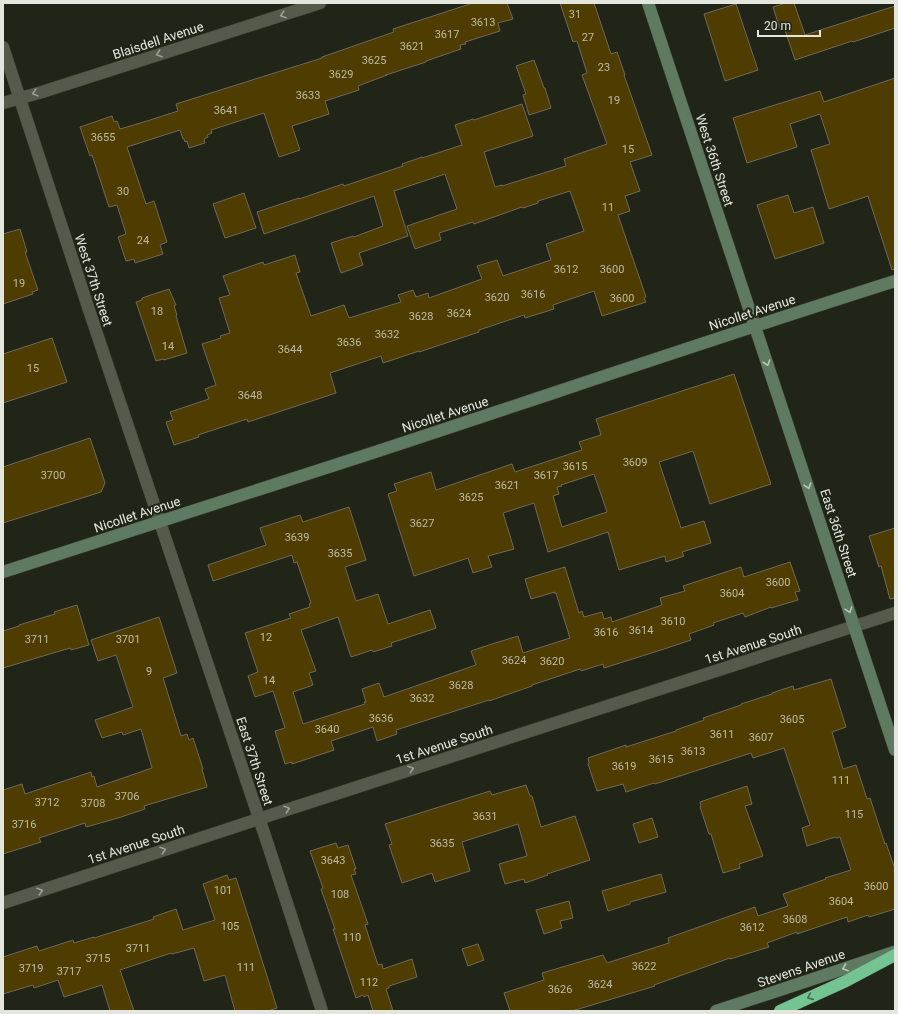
<svg xmlns="http://www.w3.org/2000/svg" width="898" height="1014" font-family="Roboto,sans-serif">
	<style>
		.building { fill: #4f3c00; stroke: #6f6959; fill-rule: evenodd }
		.lines { fill: none; stroke-linecap: round; stroke-linejoin: round }
		.street-casing { stroke: #3e4237; stroke-width: 13 }
		.secondary-casing { stroke: #3e4237; stroke-width: 13 }
		.highway-casing { stroke: #3e4237; stroke-width: 13 }
		.street { stroke: #555a4a; stroke-width: 12 }
		.secondary { stroke: #5e7a60; stroke-width: 12 }
		.highway { stroke: #74c493; stroke-width: 12 }
		.oneway { stroke: #9ca094 }
		.oneway2 { stroke: #bbc6b8 }
		.oneway3 { stroke: #466d4f }
		.labels { text-anchor: middle; stroke-width: 4; stroke-linejoin: round; paint-order: stroke }
		.number-label { font-size: 11px; fill: #bebca6 }
		.street-label { font-size: 13px; fill: #e3e6dd; stroke: #212517 }
	</style>
	<rect width="100%" height="100%" fill="#212517"/>
	<!-- building -->
	<path class="building" d="M473,3H507L513,19L498,23L500,31L465,42L466,44L460,45L461,49L426,61V62L386,75H387L358,86L359,90L325,101L329,114L292,126L300,150L279,157L264,113L211,130L212,133L207,135L208,137L204,139L205,143L189,148L187,141L185,142L184,139H183L180,130L127,147L146,204L154,201L167,242L160,245L163,254L135,263L134,259L126,261L118,237L126,234L117,205L109,207L92,155L90,156L80,127L112,116L114,122L117,121L120,129L147,121L178,111L176,104L322,58V57L394,32L393,29Z
		M560,3H594L611,54L617,52L625,75H624L652,155L630,162L640,191L625,196L630,211L618,215L646,297L644,298L646,302L602,316L594,291L553,305L554,309L525,318L524,315L479,330V332L419,352V351L383,363L381,356L330,373L336,393L248,422L247,419L198,435L199,437L174,445L166,422L173,420L170,412L209,399L205,389L216,385L202,344L221,338L220,336L230,333L219,298L230,295L223,276L263,262L264,265L295,255L300,272L296,273L311,316L344,305L349,318L401,302L398,295L413,290L416,297L428,293L429,298L482,279L477,266L497,260L503,276L551,260L546,244L584,231L570,191L538,201V203L523,208L522,207L474,224L473,222L439,233L441,240L415,249L407,226L457,209L445,174L394,191L408,236L359,253L363,265L341,273L331,243L353,236L354,237L383,226L374,196L264,234L257,212L299,198V199L343,184L344,186L403,166L402,164L422,157V158L462,145L455,125L473,119L474,120L522,104L533,136L484,152L495,187L502,185V186L566,166L564,159L607,144L582,75L587,73L577,41L573,42Z
		M786,3H794L805,35L895,6V28L853,42L852,41L795,60L784,27L780,29L773,7Z
		M736,4L758,70L725,81L704,14Z
		M534,60L544,88H545L551,108L529,115L523,95L526,94L516,66Z
		M895,78V269L892,270L868,196L829,209L811,150L830,144L820,114L790,124L797,147L747,163L733,118L820,91L824,102Z
		M244,193L256,228L225,238L213,204Z
		M788,195L794,213L813,207L824,243L775,259L757,205Z
		M20,229L27,252H25L38,290L32,292L33,294L3,304V234Z
		M169,289L176,305L174,306L177,315L176,316L187,353L164,360L163,359L156,361L136,302L142,300V298Z
		M52,338L67,382L3,403V354Z
		M734,374L771,484L710,504L693,451L659,462L681,528L704,521L711,543L682,552L684,556L666,562L665,556L619,570L608,532L548,552L534,503L503,513L514,549L488,556L492,567L473,573L468,558L414,576L388,494L397,491L394,484L431,472L436,490L512,464L515,472L582,450L579,442L601,435L596,419ZM594,474L607,512L562,527L553,496L559,494L557,487L562,486L561,485Z
		M90,438L105,483L101,492L3,523V467Z
		M349,507L366,560L345,567L356,601L378,594L388,624L430,610L436,628L391,643L392,646L373,652L372,650L351,657L338,617L301,630L316,671L309,673L313,685L293,692L303,724L365,704L364,702H366L362,689L379,683L384,697L476,665L471,651L492,644L518,636L523,653L570,638L556,593L555,594V592L531,599L525,579L565,567L579,613L582,611L584,617L602,612L604,619L611,617L612,622L662,605L660,598L685,591L683,586L741,567L744,577L790,562L800,591L795,592L798,600L771,608V607L745,617L743,613L713,623L714,625L689,634L691,640L661,650L604,668L603,664L581,671L580,669L532,685V686L489,701V700L396,730L397,734L377,741L373,727L331,741L334,750L292,764V762L285,764L275,731L285,728L273,691L255,697L248,676L258,672L245,633L291,618L289,614L310,607L309,604L311,603L297,562L294,563L292,555L213,581L208,565L266,545L260,528L300,515L303,522Z
		M895,528V598L890,599L881,566L879,567L869,536Z
		M77,605L89,645L71,650L70,648L3,668V631L19,626V625L55,614L54,612Z
		M159,617L177,673L163,678L181,736L187,734L189,740L193,738L203,769H202L207,787L144,806L145,809L118,818L86,827L85,823L39,838L41,842L3,854V790L22,784L25,794L91,772L92,777L94,776L97,787L152,768L141,729L123,735L122,732L102,738L95,720L133,707L116,655L98,661L91,640Z
		M831,679L846,727L832,732L843,769L856,765L867,799L870,798L885,844L886,843L895,869V909L869,917L868,915L848,922L847,917L797,934V932L767,943L769,947L730,959V958L654,985L655,986L572,1011H510L504,993L544,980L542,973L603,955L607,963L669,943L668,938L755,907L758,916L788,906L783,894L826,879L825,878L851,870L840,837L836,838L835,837L807,846L802,828L810,825L784,748L753,758L751,753L655,784L654,783L626,792L623,784L597,791L588,764L589,763L588,758L626,745V747L676,731V730L704,720L703,718L741,705V704L772,694V693L793,686L794,690Z
		M526,785L530,796H532L541,827L575,816L590,860L547,874L548,875L525,883L524,879L505,884L499,864L527,856L518,824L462,842L470,871L435,882L432,873L402,883L389,845L392,844L385,824L490,791L492,795Z
		M747,786L752,804L745,806L763,856L739,864L740,868L723,873L711,834H709L700,807L701,806L700,802Z
		M652,818L658,837L639,843L633,824Z
		M336,843L338,848L348,845L356,869H354L356,874L351,875L368,924L365,925L378,965L382,964L383,969L412,959L417,977L389,986V988L386,989L393,1011H373L368,995L364,997L363,995L356,998L333,929H335L321,889L323,888L310,851Z
		M661,874L666,892L630,902V904L608,911L602,891Z
		M227,875L229,880L236,878L277,1008L268,1011H235L225,975L204,981L194,948L172,954L171,953L120,970L134,1011H110L102,985L64,997L58,980L34,988L33,985L3,994V957L37,946L39,951L73,940L74,943L94,937V938L154,919L153,917L176,909L183,930L215,920L203,884Z
		M569,901L573,918L560,921L562,928L544,934L536,910Z
		M478,944L484,960L468,966L462,949Z"/>
	<g class="lines">
		<!-- street casing -->
		<g class="street-casing">
			<path id="street" d="M3,47L88,307L268,845L322,1011
				M3,103L42,92L320,3
				M3,903L283,811L895,613"/>
		</g>
		<!-- secondary casing -->
		<g class="secondary-casing">
			<path id="secondary" d="M648,3L895,750
				M3,572C124,533 245,494 366,455C543,397 718,337 895,281
				M716,1011L783,989L894,952"/>
		</g>
		<!-- highway casing -->
		<g class="highway-casing">
			<path id="highway" d="M780,1011L846,981L895,955"/>
		</g>
		<!-- street -->
		<use href="#street" class="street"/>
		<!-- secondary -->
		<use href="#secondary" class="secondary"/>
		<!-- highway -->
		<use href="#highway" class="highway"/>
	</g>
	<!-- one-way arrows -->
	<defs><path id="oneway-chevron" d="M-2-3.5L2.5 0L-2 3.5" fill="none" stroke-width="1.6" stroke-linecap="round" stroke-linejoin="round"/></defs>
	<g class="oneway">
		<use href="#oneway-chevron" transform="translate(283 15) rotate(162)"/>
		<use href="#oneway-chevron" transform="translate(159 54) rotate(162)"/>
		<use href="#oneway-chevron" transform="translate(35 93) rotate(165)"/>
		<use href="#oneway-chevron" transform="translate(411 769) rotate(-18)"/>
		<use href="#oneway-chevron" transform="translate(287 809) rotate(-18)"/>
		<use href="#oneway-chevron" transform="translate(163 850) rotate(-18)"/>
		<use href="#oneway-chevron" transform="translate(40 891) rotate(-18)"/>
	</g>
	<g class="oneway2">
		<use href="#oneway-chevron" transform="translate(767 363) rotate(71)"/>
		<use href="#oneway-chevron" transform="translate(808 486) rotate(72)"/>
		<use href="#oneway-chevron" transform="translate(849 610) rotate(72)"/>
		<use href="#oneway-chevron" transform="translate(845 968) rotate(161)"/>
	</g>
	<use class="oneway3" href="#oneway-chevron" transform="translate(810 997) rotate(156)"/>
	<g class="labels">
		<!-- number labels -->
		<g class="number-label">
			<text x="575" y="18">31</text>
			<text x="483" y="26">3613</text>
			<text x="447" y="38">3617</text>
			<text x="588" y="41">27</text>
			<text x="412" y="50">3621</text>
			<text x="374" y="64">3625</text>
			<text x="604" y="71">23</text>
			<text x="341" y="78">3629</text>
			<text x="308" y="99">3633</text>
			<text x="614" y="104">19</text>
			<text x="226" y="114">3641</text>
			<text x="103" y="141">3655</text>
			<text x="628" y="153">15</text>
			<text x="123" y="195">30</text>
			<text x="608" y="211">11</text>
			<text x="143" y="244">24</text>
			<text x="566" y="273">3612</text>
			<text x="612" y="273">3600</text>
			<text x="19" y="287">19</text>
			<text x="533" y="298">3616</text>
			<text x="497" y="301">3620</text>
			<text x="622" y="302">3600</text>
			<text x="157" y="315">18</text>
			<text x="459" y="317">3624</text>
			<text x="421" y="320">3628</text>
			<text x="387" y="338">3632</text>
			<text x="349" y="346">3636</text>
			<text x="168" y="350">14</text>
			<text x="290" y="353">3644</text>
			<text x="33" y="372">15</text>
			<text x="250" y="399">3648</text>
			<text x="635" y="466">3609</text>
			<text x="575" y="470">3615</text>
			<text x="53" y="479">3700</text>
			<text x="546" y="479">3617</text>
			<text x="507" y="489">3621</text>
			<text x="471" y="501">3625</text>
			<text x="422" y="527">3627</text>
			<text x="297" y="541">3639</text>
			<text x="340" y="557">3635</text>
			<text x="778" y="586">3600</text>
			<text x="732" y="597">3604</text>
			<text x="673" y="625">3610</text>
			<text x="641" y="634">3614</text>
			<text x="606" y="636">3616</text>
			<text x="266" y="641">12</text>
			<text x="37" y="643">3711</text>
			<text x="128" y="643">3701</text>
			<text x="514" y="664">3624</text>
			<text x="552" y="665">3620</text>
			<text x="149" y="675">9</text>
			<text x="269" y="684">14</text>
			<text x="461" y="689">3628</text>
			<text x="422" y="702">3632</text>
			<text x="381" y="722">3636</text>
			<text x="792" y="723">3605</text>
			<text x="327" y="733">3640</text>
			<text x="722" y="738">3611</text>
			<text x="761" y="741">3607</text>
			<text x="693" y="755">3613</text>
			<text x="661" y="763">3615</text>
			<text x="624" y="770">3619</text>
			<text x="841" y="784">111</text>
			<text x="127" y="800">3706</text>
			<text x="47" y="806">3712</text>
			<text x="93" y="807">3708</text>
			<text x="854" y="818">115</text>
			<text x="485" y="820">3631</text>
			<text x="24" y="828">3716</text>
			<text x="442" y="847">3635</text>
			<text x="333" y="864">3643</text>
			<text x="876" y="890">3600</text>
			<text x="223" y="894">101</text>
			<text x="340" y="898">108</text>
			<text x="841" y="905">3604</text>
			<text x="795" y="923">3608</text>
			<text x="230" y="930">105</text>
			<text x="752" y="931">3612</text>
			<text x="352" y="941">110</text>
			<text x="138" y="952">3711</text>
			<text x="98" y="962">3715</text>
			<text x="644" y="970">3622</text>
			<text x="246" y="971">111</text>
			<text x="31" y="972">3719</text>
			<text x="69" y="975">3717</text>
			<text x="369" y="986">112</text>
			<text x="600" y="988">3624</text>
			<text x="560" y="993">3626</text>
		</g>
		<!-- street labels -->
		<g class="street-label">
			<text transform="translate(158 40) rotate(-18)" y="5">Blaisdell Avenue</text>
			<text transform="translate(715 160) rotate(72)" y="5">West 36th Street</text>
			<text transform="translate(94 280) rotate(72)" y="5">West 37th Street</text>
			<text transform="translate(752 312) rotate(-18)" y="5">Nicollet Avenue</text>
			<text transform="translate(445 414) rotate(-18)" y="5">Nicollet Avenue</text>
			<text transform="translate(137 514) rotate(-18)" y="5">Nicollet Avenue</text>
			<text transform="translate(839 533) rotate(72)" y="5">East 36th Street</text>
			<text transform="translate(753 644) rotate(-18)" y="5">1st Avenue South</text>
			<text transform="translate(444 744) rotate(-18)" y="5">1st Avenue South</text>
			<text transform="translate(255 761) rotate(72)" y="5">East 37th Street</text>
			<text transform="translate(136 844) rotate(-18)" y="5">1st Avenue South</text>
			<text transform="translate(801 968) rotate(-19)" y="5">Stevens Avenue</text>
		</g>
	</g>
	<!-- border -->
	<rect width="898" height="1014" fill="none" stroke="#e3e6dd" stroke-width="8"/>
	<!-- scale -->
	<path d="M758 30v6h62v-6" fill="none" stroke="#e3e6dd" stroke-width="2"/>
	<text x="764" y="30" font-size="12" fill="#e3e6dd" stroke="#212517" stroke-width="3" paint-order="stroke">20 m</text>
</svg>
